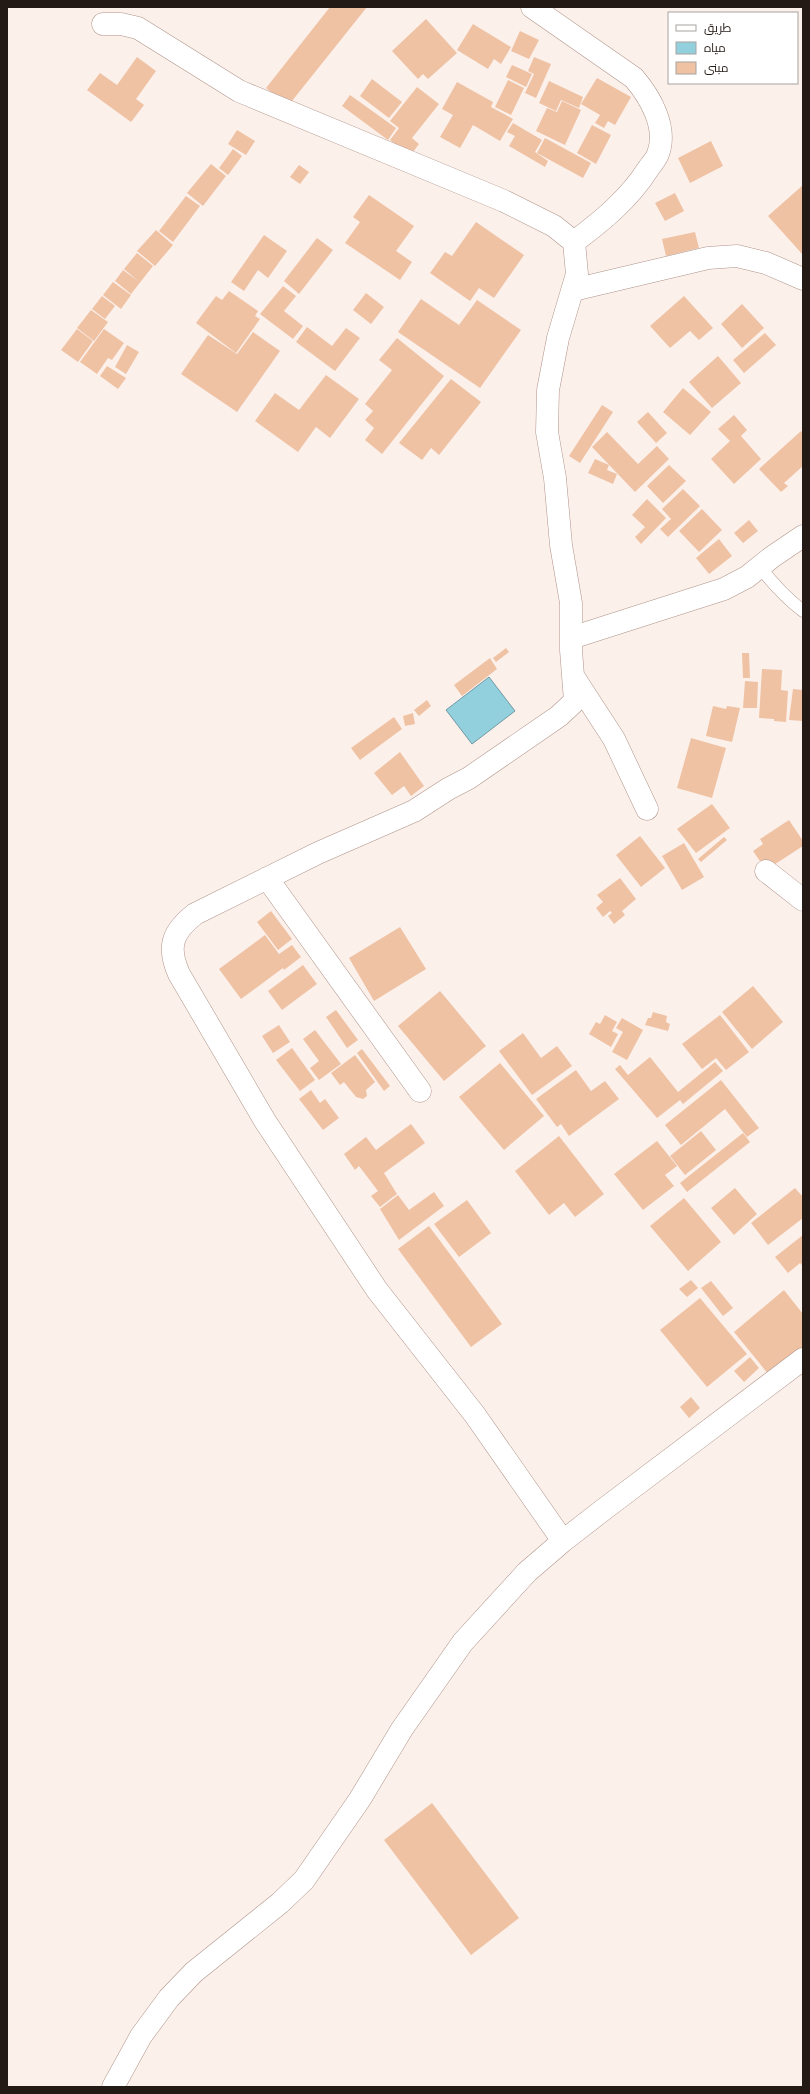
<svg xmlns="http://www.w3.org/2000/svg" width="810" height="2094" font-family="'Sofia Sans Condensed',Cairo,sans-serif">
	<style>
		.water { fill: #92d0de; stroke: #7199a2 }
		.building { fill: #efc2a4 }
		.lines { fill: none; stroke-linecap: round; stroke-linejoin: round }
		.lane-casing { stroke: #af9489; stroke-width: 13 }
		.street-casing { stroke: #af9489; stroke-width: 23 }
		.lane { stroke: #fff; stroke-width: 12 }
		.street { stroke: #fff; stroke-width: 22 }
	</style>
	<rect width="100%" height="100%" fill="#fcf0eb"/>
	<!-- water -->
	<path class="water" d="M489,677L515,711L472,744L446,710Z"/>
	<!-- building -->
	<path class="building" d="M330,7H367L288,106L266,88Z
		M426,19L457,53L428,79L423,74L418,79L392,51Z
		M473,24L511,47L501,64L494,59L488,69L457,50Z
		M520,31L539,40L529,59L511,51Z
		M137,57L156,71L136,99L144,105L131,122L87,90L100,73L117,85Z
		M534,57L551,64L536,98L525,93L534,74L528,71Z
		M512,65L532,74L526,87L506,77Z
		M597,78L631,97L615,125L608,121L604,128L595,123L600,115L581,104Z
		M372,79L402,102L389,118L360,96Z
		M508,80L524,88L511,115L495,107Z
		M549,81L583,97L579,108L561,100L556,111L539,103Z
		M457,82L493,102L491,107L513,119L500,141L473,125L460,148L440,137L453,115L442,109Z
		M417,87L439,104L412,138L419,144L410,156L390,140L399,128L390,121Z
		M350,95L396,128L388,140L342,106Z
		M562,101L581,110L565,145L536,131L547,108L557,112Z
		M513,123L542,140L535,152L548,161L545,167L509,146L515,136L507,132Z
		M592,125L611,135L596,164L577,153Z
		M237,130L255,141L246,155L228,144Z
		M545,138L591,163L583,178L537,153Z
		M711,141L723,166L690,183L678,158Z
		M233,149L242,156L228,175L219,168Z
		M211,164L226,176L203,206L187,193Z
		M299,165L309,172L300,184L290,177Z
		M803,185V255L768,216Z
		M675,193L684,211L665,221L655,203Z
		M369,195L414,226L396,251L412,262L400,280L345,243L360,222L353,217Z
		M186,196L200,206L173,242L159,231Z
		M476,222L524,255L494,298L479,288L470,301L430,273L445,252L452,256Z
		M156,230L173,245L155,266L137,251Z
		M695,232L699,248L666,256L662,239Z
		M264,235L287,251L268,278L258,270L244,291L231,282Z
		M317,238L333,250L299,294L284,281Z
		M137,253L153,266L131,294L115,281L123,270L138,281L124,269Z
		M113,282L131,295L121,309L103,295Z
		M283,286L296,296L284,311L303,326L293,339L260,314Z
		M229,291L258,311L255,316L260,319L236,353L196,323L216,296L222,300Z
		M366,293L384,307L371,324L353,310Z
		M102,296L115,306L105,319L92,309Z
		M684,296L713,328L699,340L690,331L670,348L650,326Z
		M421,299L459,325L477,300L521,330L480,388L398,332Z
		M742,304L764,328L742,348L721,324Z
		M91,310L108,322L94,341L77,328Z
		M307,327L332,346L346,328L360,338L335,371L296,342Z
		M77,329L93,341L78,362L61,350Z
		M104,329L124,343L112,360L108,358L97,374L80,362Z
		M253,332L280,351L237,412L181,374L208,335L237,354Z
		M765,333L776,345L744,373L733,360Z
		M397,338L444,376L382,454L365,440L374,428L365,420L373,411L365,404L392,370L379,360Z
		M127,345L139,352L126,374L115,367Z
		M718,356L741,383L712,408L689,382Z
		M107,366L126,378L118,389L100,376Z
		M326,375L359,399L330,438L316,427L298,452L255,421L275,393L299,410Z
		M451,379L481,402L439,455L431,448L422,460L399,443Z
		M683,388L711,412L690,435L663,412Z
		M602,405L613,412L580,463L569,456Z
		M648,412L667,433L656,443L637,422Z
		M734,415L747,430L741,436L761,459L734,484L711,459L730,441L718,429Z
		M801,431L803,434V466L784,483L788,486L781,492L759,469Z
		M607,432L638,464L657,446L669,459L635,492L592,447Z
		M595,459L609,465L607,470L617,474L613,484L588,473Z
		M669,465L686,481L663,503L647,486Z
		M683,489L700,506L668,537L660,529L671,519L662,509Z
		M647,499L666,518L641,544L635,537L645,527L632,515Z
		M702,509L722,530L699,552L679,531Z
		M749,520L758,531L743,543L734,533Z
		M719,539L732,556L709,574L696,558Z
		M506,648L509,652L496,662L493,658Z
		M742,653H749L750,678H743Z
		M490,658L497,669L462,696L454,685Z
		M762,669L782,670L781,690L788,691L786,722L774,721V719L759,718Z
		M745,681L758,682L757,708H743Z
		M793,689L803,690V721L789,720Z
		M427,700L431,706L419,716L414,710Z
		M713,706L726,709L727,706L740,708L732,742L706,736Z
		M413,713L415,724L405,726L403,716Z
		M394,717L402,729L360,760L351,748Z
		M691,738L726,748L712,798L677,788Z
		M400,752L424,786L411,796L404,786L392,795L374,773Z
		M712,804L730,828L696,853L677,829Z
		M789,820L803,841V846L766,870L753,851L763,844L760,839Z
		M640,836L665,868L641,887L616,855Z
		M724,837L727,840L701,862L698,859Z
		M684,843L704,877L682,890L662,856Z
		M620,878L636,899L622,911L625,915L614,924L608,916L612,913L610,911L603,917L596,908L603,902L597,895Z
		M271,911L292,939L278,950L257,922Z
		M400,927L426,969L374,1001L349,958Z
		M265,935L279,954L292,945L301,957L284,970L283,968L241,999L219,969Z
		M303,965L317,984L282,1010L268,991Z
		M753,986L783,1022L752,1049L722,1012Z
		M440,991L486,1046L444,1081L398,1026Z
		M336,1010L358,1040L347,1048L326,1017Z
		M653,1012L667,1016L666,1022L670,1024L668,1031L645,1025L648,1018H651Z
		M605,1015L617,1022L612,1031L618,1034L611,1047L589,1034L596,1022L600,1024Z
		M720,1015L749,1052L726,1070L716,1058L702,1069L682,1044Z
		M622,1018L643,1030L627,1060L612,1052L623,1032L616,1028Z
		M279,1025L290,1042L273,1053L262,1036Z
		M315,1030L341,1064L319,1080L310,1068L319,1061L303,1039Z
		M523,1033L541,1058L557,1046L572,1066L532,1095L499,1051Z
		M292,1048L315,1080L300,1091L276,1060Z
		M362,1049L390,1086L384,1091L357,1053Z
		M355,1055L375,1082L366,1090L367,1096L363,1099L356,1097L344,1082L340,1085L331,1073Z
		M650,1057L678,1092L715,1062L723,1071L683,1104L680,1100L657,1118L615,1069L620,1065L628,1075Z
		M500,1063L544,1116L504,1150L459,1097Z
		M576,1070L591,1091L605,1081L619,1099L569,1136L561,1124L557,1127L536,1099Z
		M721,1080L759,1128L747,1137L725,1109L681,1145L665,1125Z
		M311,1090L320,1103L325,1099L339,1118L323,1130L299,1099Z
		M411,1124L425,1143L384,1173L397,1194L380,1207L371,1196L378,1191L359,1166L355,1170L344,1154L366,1137L376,1150Z
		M701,1131L716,1150L685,1175L670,1156Z
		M743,1133L750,1142L687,1192L680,1183Z
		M559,1136L604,1194L575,1217L564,1203L549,1215L515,1171Z
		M657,1141L677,1166L665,1175L674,1186L643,1210L614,1174Z
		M735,1188L757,1214L734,1235L711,1208Z
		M795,1188L803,1197V1218L768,1245L751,1223Z
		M434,1192L444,1206L399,1240L380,1209L398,1195L409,1210Z
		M684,1198L721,1242L688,1271L650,1226Z
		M467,1200L491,1233L459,1257L434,1224Z
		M429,1226L502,1324L471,1347L398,1249Z
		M803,1235V1266L800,1263L788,1273L775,1257Z
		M691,1280L698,1288L687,1297L679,1289Z
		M711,1281L733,1308L723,1316L701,1288Z
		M784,1290L803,1314V1347L769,1375L734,1332Z
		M700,1298L747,1354L707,1387L660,1330Z
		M750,1357L759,1368L744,1382L734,1371Z
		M691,1397L700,1408L689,1418L680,1407Z
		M432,1803L519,1918L471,1955L384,1840Z"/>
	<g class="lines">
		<!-- lane casing -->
		<g class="lane-casing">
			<path id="lane" d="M760,567C773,584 786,598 803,611"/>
		</g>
		<!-- street casing -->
		<g class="street-casing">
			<path id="street" d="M532,7L634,78C650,97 668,127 658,154C656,159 651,165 648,169C629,199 602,221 574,242
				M103,24H121L138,28L239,91L504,201L554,226L574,242L577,274L558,338L548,390L547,432L555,478L561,545L571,603V650L575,701L559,716L469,778L448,789L414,811L318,853L195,914C172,932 167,947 179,974L265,1121L377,1290L475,1415L563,1541
				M573,290L708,258L737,256L766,263L803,279
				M571,638L724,589L747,577L772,557L803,536
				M575,679L614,739L647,809
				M766,871L803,900
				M267,878L420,1091
				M113,2087L141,2036L169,1998L194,1972L280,1903L304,1880L360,1799L402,1729L463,1642L527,1572L563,1541L603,1510L803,1359"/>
		</g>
		<!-- lane -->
		<use href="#lane" class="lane"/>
		<!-- street -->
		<use href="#street" class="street"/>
	</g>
	<!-- border -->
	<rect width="810" height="2094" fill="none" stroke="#241a15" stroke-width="16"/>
	<!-- legend -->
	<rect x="668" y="12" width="130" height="72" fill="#ffffff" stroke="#a7a3a1"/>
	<rect x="676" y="25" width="20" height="6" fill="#ffffff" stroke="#a7a3a1"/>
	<text x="704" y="32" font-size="12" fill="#241a15">طريق</text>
	<rect x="676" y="42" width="20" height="12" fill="#92d0de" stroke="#a7a3a1"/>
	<text x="704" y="52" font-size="12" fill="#241a15">مياه</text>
	<rect x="676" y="62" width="20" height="12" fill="#efc2a4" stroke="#a7a3a1"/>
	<text x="704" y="72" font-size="12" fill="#241a15">مبنى</text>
</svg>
